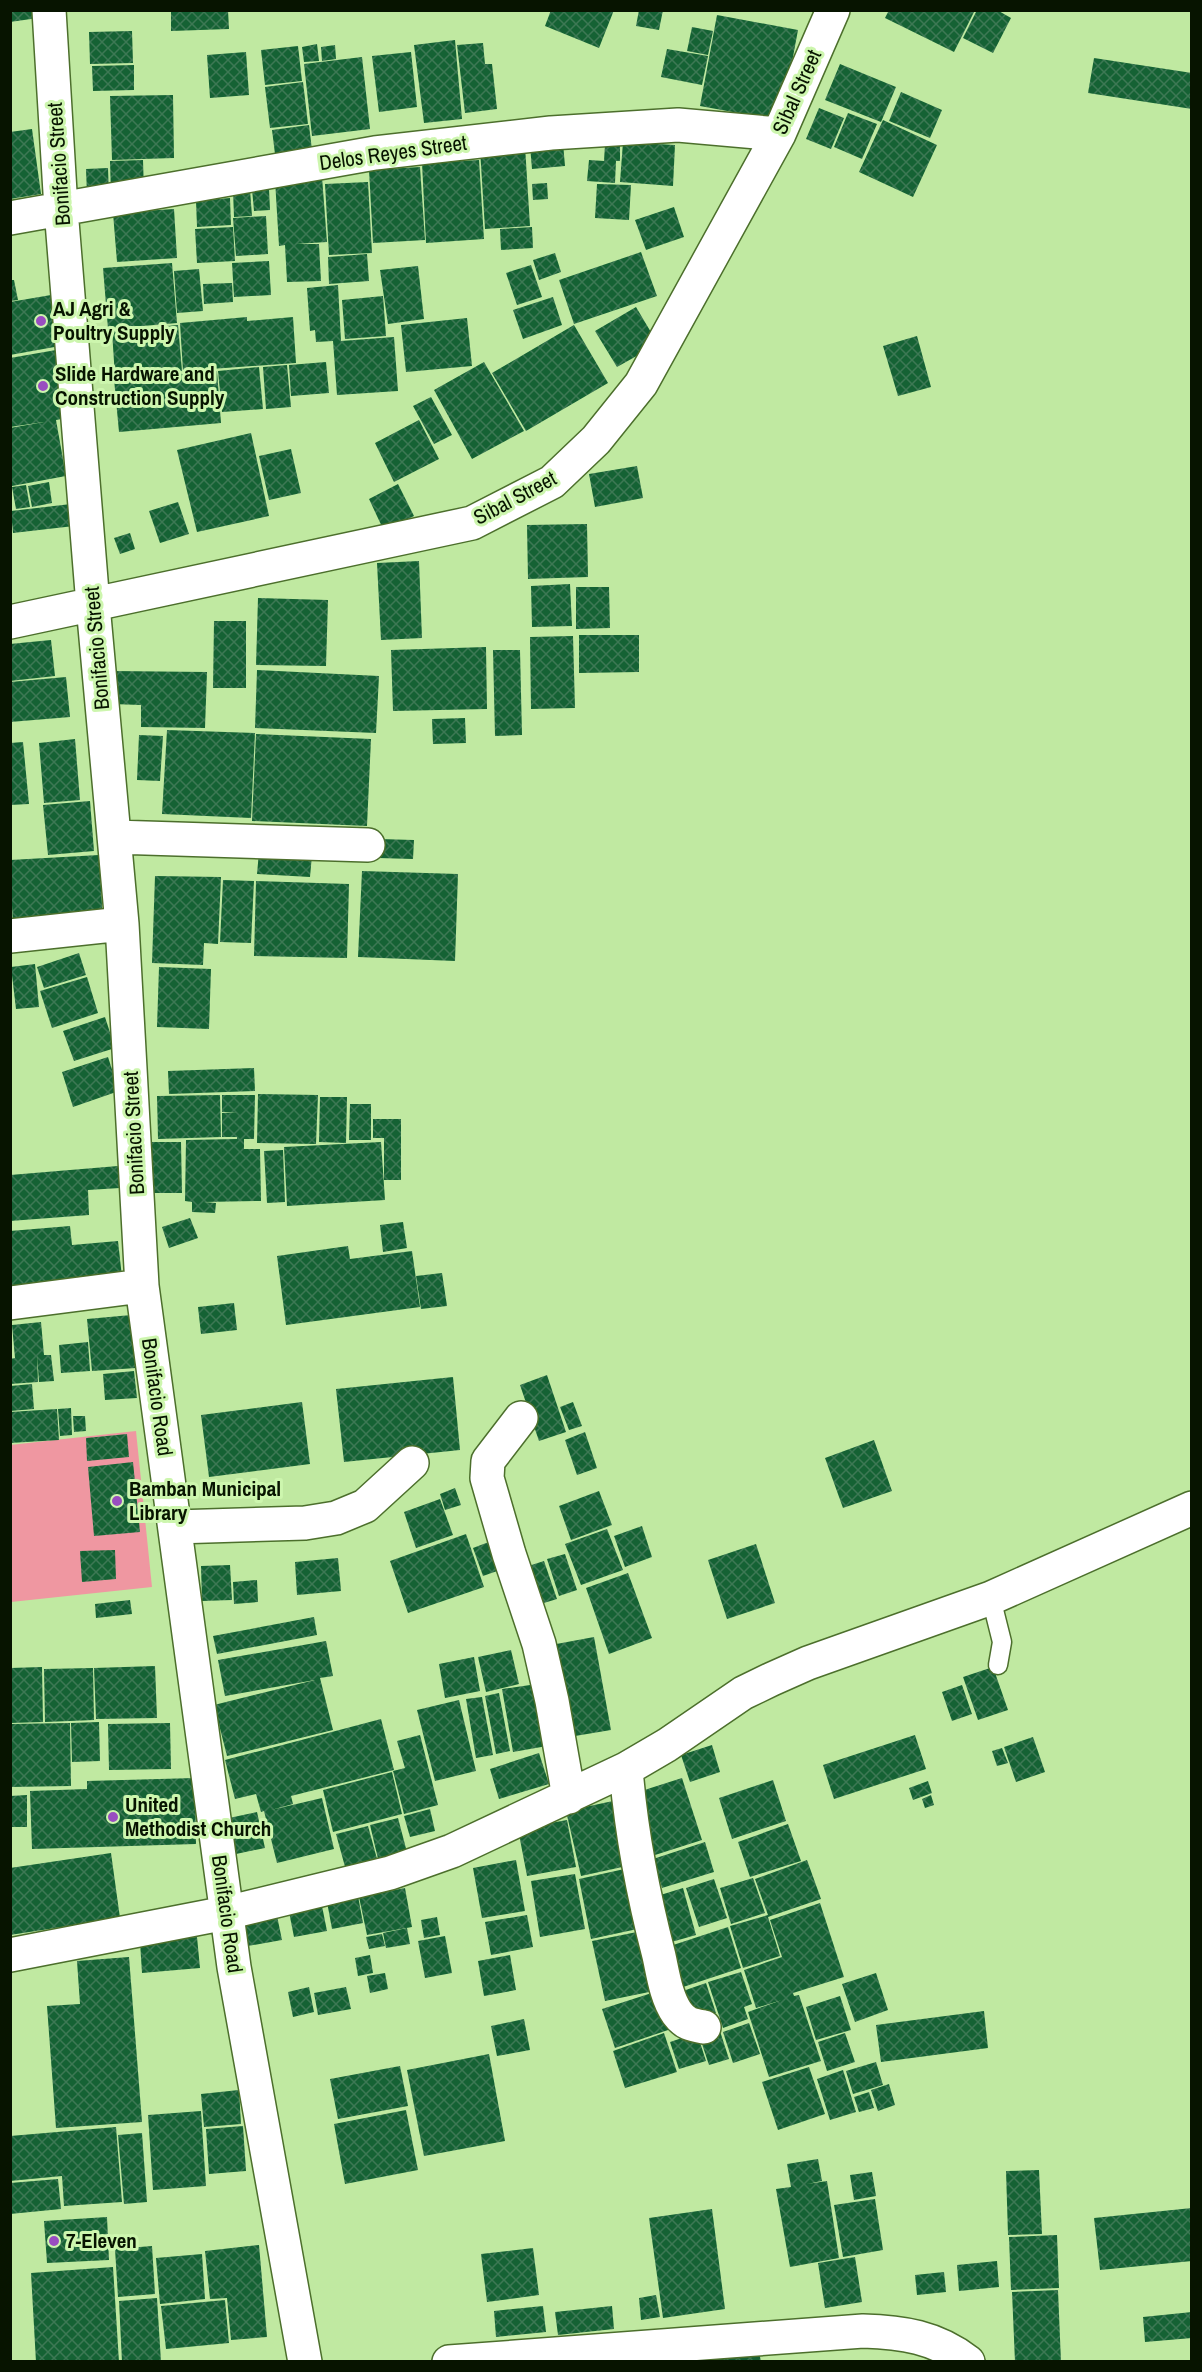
<svg xmlns="http://www.w3.org/2000/svg" width="1202" height="2372" font-family="'Archivo Narrow',sans-serif">
	<style>
		.green { fill: #ef97a1 }
		.building { fill: url(#building-cross-hatch) }
		.lines { fill: none; stroke-linecap: round; stroke-linejoin: round }
		.service-casing { stroke: #4c6f2c; stroke-width: 21 }
		.minor-casing { stroke: #4c6f2c; stroke-width: 36 }
		.service { stroke: #fff; stroke-width: 18 }
		.minor { stroke: #fff; stroke-width: 33 }
		.poi-dot { fill: #994ec0; stroke: #cdf6ae; stroke-width: 2 }
		.labels { text-anchor: middle; stroke-width: 6; stroke-linejoin: round; paint-order: stroke }
		.street-label { font-size: 21px; fill: #071400; stroke: #cdf6ae }
		.poi-label { font-size: 21px; font-weight: bold; fill: #071400; stroke: #cdf6ae; text-anchor: start }
	</style>
	<defs>
		<pattern id="building-cross-hatch" width="8" height="8" patternUnits="userSpaceOnUse" patternTransform="scale(1.5)"><rect width="8" height="8" fill="#156234"/><path d="M0 0l8 8M0 8l8-8" fill="none" stroke="#3d7854"/></pattern>
	</defs>
	<rect width="100%" height="100%" fill="#c0e9a1"/>
	<!-- green -->
	<path class="green" d="M136,1431L152,1587L11,1602L10,1445Z"/>
	<!-- building -->
	<path class="building" d="M10,10H44L45,17L10,22Z
		M171,10H228L229,29L171,31Z
		M551,10H614L599,48L545,26Z
		M639,10H663L659,30L636,26Z
		M889,10H975L954,52L885,18Z
		M977,10H997L1011,18L993,53L963,38Z
		M717,15L798,30L781,121L700,106Z
		M692,27L713,31L708,55L687,51Z
		M132,31L133,63L90,64L89,32Z
		M455,40L462,119L424,123L414,45Z
		M483,43L485,64H492L497,109L465,113L457,45Z
		M317,44L319,61L304,62L302,47Z
		M335,45L336,59L322,61L321,47Z
		M298,46L302,81L265,85L261,50Z
		M667,49L708,56L702,85L661,77Z
		M246,52L249,95L210,98L207,55Z
		M411,52L417,107L379,112L372,56Z
		M362,57L370,129L312,136L304,64Z
		M1094,58L1192,73V109L1088,93Z
		M840,64L896,87L881,122L825,100Z
		M134,65V90L93,91L92,66Z
		M303,82L308,124L270,128L265,87Z
		M901,92L942,110L930,138L889,121Z
		M173,95L174,158L112,160L110,96Z
		M819,108L844,118L831,149L806,139Z
		M848,113L877,124L862,159L834,147Z
		M883,120L937,145L913,197L859,172Z
		M309,125L312,150L275,154L272,130Z
		M32,129L41,194L10,199V132Z
		M623,142L675,145L673,186L620,182Z
		M563,143L565,166L532,169L530,146Z
		M605,144L620,145V161H616L615,183L587,181L589,160L604,161Z
		M525,146L530,226L485,229L480,149Z
		M143,160L144,192L111,194L110,161Z
		M479,160L484,239L426,243L422,163Z
		M420,167L425,240L373,243L369,170Z
		M108,168L109,195H87L86,169Z
		M322,177L327,242L296,244H319L321,281L287,282L285,245L279,246L275,180Z
		M368,182L372,253L329,255L325,184Z
		M547,183L548,199L533,200L532,184Z
		M597,184L631,185L629,220L595,218Z
		M252,189H269L270,210L254,211Z
		M250,190L252,216L234,217L233,191Z
		M230,198L231,225L197,227L196,201Z
		M674,207L684,237L646,250L635,220Z
		M174,209L177,258L117,262L113,213Z
		M266,216L268,254L236,256L233,218Z
		M233,227L235,261L197,263L195,229Z
		M532,227L533,248L501,250L500,229Z
		M641,252L657,296L574,324L559,280Z
		M555,253L561,272L539,280L533,260Z
		M367,254L369,281L329,284L328,257Z
		M269,261L271,295L234,297L232,263Z
		M172,263L177,323L108,329L103,268Z
		M531,265L542,297L517,305L506,273Z
		M418,266L424,319L388,324L380,270Z
		M199,269L203,311L177,313L174,271Z
		M10,280H14L18,300L10,301Z
		M232,283L233,302L204,304L203,284Z
		M338,285L341,341L394,337L398,391L337,395L333,341L316,342L315,330L310,331L307,288Z
		M51,295L60,346L10,355V302Z
		M383,296L386,336L345,339L342,300Z
		M553,297L562,325L523,339L513,310Z
		M636,307L658,344L617,367L595,331Z
		M247,317V321L293,317L296,363L183,371L180,323Z
		M467,318L472,366L406,372L401,325Z
		M178,325L182,371L115,377L112,331Z
		M574,325L608,383L526,431L492,373Z
		M917,336L931,387L898,396L883,346Z
		M56,350L67,418L56,420L66,476L12,486L10,428L44,422L10,427V358Z
		M326,362L329,393L291,396L289,365Z
		M484,362L524,431L472,459L434,390Z
		M287,365L291,407L266,409L263,367Z
		M259,367L263,409L222,412L218,371Z
		M217,371L221,423L119,432L114,379Z
		M431,397L452,435L434,444L413,406Z
		M419,420L439,459L394,482L375,443Z
		M251,433L269,516L197,532L177,450Z
		M291,449L301,493L269,500L259,456Z
		M637,466L643,498L595,507L589,474Z
		M49,482L52,503L32,507L28,486Z
		M398,484L414,516L384,531L369,499Z
		M26,485L30,507L16,509L12,487Z
		M178,502L189,534L160,543L149,511Z
		M71,504L74,526L13,533L11,511Z
		M587,524L588,577L528,579L527,525Z
		M130,533L135,549L120,554L114,538Z
		M419,561L422,638L381,640L377,563Z
		M570,584L572,626L532,627L531,586Z
		M576,587H609L610,628L576,629Z
		M258,598L328,600L326,666L256,665Z
		M214,621H246V688H213Z
		M579,635H639V672L579,673Z
		M573,636L575,708L531,709L530,637Z
		M51,640L55,676L10,681V644Z
		M486,647L487,709L393,711L391,650Z
		M493,650H520L522,735L495,736Z
		M257,670L379,676L376,733L255,728Z
		M112,671L207,672L205,728L141,727V705L111,704Z
		M66,677L70,717L10,722V682Z
		M465,718L466,743L433,744L432,719Z
		M167,730L255,733L251,818L162,814Z
		M256,734L371,739L367,826L252,821Z
		M139,735L163,736L160,781L137,780Z
		M75,739L80,800L44,803L39,743Z
		M23,742L29,804L10,805V743Z
		M90,801L94,851L48,855L43,805Z
		M379,839L414,840L413,859L378,858Z
		M259,852L312,855L310,877L257,874Z
		M99,855L103,922L13,928L10,860Z
		M362,871L458,874L455,961L358,957Z
		M155,876L221,877L218,944L204,943L203,965L152,963Z
		M223,880L254,881L251,943L220,942Z
		M256,881L349,884L347,958L254,956Z
		M79,953L86,975L44,988L37,967Z
		M35,964L39,1007L16,1009L11,967Z
		M159,967L211,969L209,1029L157,1027Z
		M87,977L98,1013L52,1028L40,991Z
		M105,1017L115,1048L74,1061L63,1031Z
		M108,1057L119,1091L73,1107L62,1072Z
		M254,1068L255,1091L169,1094L168,1071Z
		M258,1094L318,1095L316,1144L257,1143Z
		M220,1095L221,1137L158,1139L157,1096Z
		M222,1095H255L254,1139H244V1149H260L261,1201L204,1202L216,1203L215,1213L192,1212V1202L185,1201L186,1140L237,1139V1137H222V1113L237,1112H222Z
		M320,1097H347L346,1143L319,1142Z
		M350,1104H371V1140H349Z
		M373,1119H401V1180H384V1138H373Z
		M152,1142H181L182,1193H152Z
		M381,1142L385,1200L287,1206L284,1147Z
		M283,1150L285,1202L267,1203L264,1151Z
		M118,1166L120,1188L88,1190L89,1215L10,1221V1175Z
		M190,1218L198,1238L169,1248L162,1227Z
		M403,1222L407,1248L383,1252L380,1225Z
		M70,1226L72,1245L118,1241L122,1277L10,1286V1231Z
		M348,1246L350,1259L412,1251L420,1307L286,1325L277,1256Z
		M442,1273L447,1306L421,1309L416,1276Z
		M234,1303L237,1330L201,1334L198,1307Z
		M131,1315L136,1368L92,1371L87,1319Z
		M41,1322L44,1355H51L54,1381L39,1382L37,1355L38,1382L10,1384V1359L15,1358L12,1325Z
		M88,1342L90,1371L61,1373L59,1345Z
		M134,1371L137,1398L105,1400L103,1374Z
		M547,1375L566,1432L539,1441L520,1385Z
		M453,1377L460,1450L344,1462L336,1389Z
		M32,1384L34,1409L10,1411V1386Z
		M302,1402L310,1464L209,1477L201,1415Z
		M573,1402L582,1426L569,1430L560,1407Z
		M71,1408L72,1435L60,1436L58,1409Z
		M57,1409L59,1440L10,1443V1412Z
		M73,1416H85L86,1431L74,1432Z
		M585,1432L597,1468L577,1475L565,1440Z
		M127,1434L129,1457L87,1461L86,1438Z
		M874,1440L892,1491L843,1508L825,1458Z
		M133,1462L140,1532L94,1536L88,1467Z
		M455,1488L461,1505L445,1510L440,1494Z
		M599,1491L612,1525L571,1540L559,1506Z
		M440,1499L453,1535L416,1548L404,1512Z
		M642,1526L652,1557L625,1567L614,1536Z
		M607,1529L623,1570L581,1585L565,1544Z
		M466,1534L484,1587L408,1613L390,1561Z
		M494,1540L503,1569L483,1576L473,1548Z
		M756,1544L775,1603L727,1619L708,1560Z
		M115,1550L116,1579L82,1582L80,1551Z
		M565,1554L577,1590L559,1596L547,1559Z
		M338,1558L341,1591L297,1595L295,1562Z
		M544,1561L557,1599L534,1606L522,1568Z
		M230,1565L232,1600L202,1601L201,1566Z
		M628,1573L652,1638L609,1654L586,1588Z
		M257,1580L258,1602L234,1604L233,1582Z
		M130,1600L132,1614L96,1618L95,1604Z
		M314,1617L317,1635L217,1654L213,1636Z
		M594,1637L611,1730L569,1737L551,1645Z
		M326,1641L333,1676L320,1678L333,1730L227,1756L214,1705L315,1680L225,1696L218,1660Z
		M511,1650L519,1684L486,1692L478,1657Z
		M474,1657L480,1691L445,1698L439,1664Z
		M155,1666L157,1718L96,1719L94,1668Z
		M42,1667L43,1722L10,1723V1668Z
		M993,1667L1008,1710L978,1720L963,1677Z
		M93,1668L94,1720L45,1722L44,1669Z
		M537,1684L547,1746L513,1752L502,1689Z
		M962,1685L972,1714L952,1721L942,1692Z
		M499,1693L510,1751L496,1754L485,1696Z
		M482,1697L493,1755L476,1758L466,1699Z
		M459,1700L476,1771L435,1781L417,1710Z
		M381,1719L394,1770L291,1796L293,1804L271,1810L322,1798L334,1849L277,1863L264,1811L261,1812L256,1794L235,1799L225,1760Z
		M99,1722L100,1761L72,1762L71,1723Z
		M70,1723L71,1786L10,1787V1724Z
		M170,1723L171,1769L109,1770L108,1724Z
		M420,1735L438,1805L404,1814L393,1771L405,1768L397,1741Z
		M915,1735L926,1769L834,1799L823,1765Z
		M1033,1737L1045,1772L1016,1782L1004,1747Z
		M712,1745L720,1772L690,1782L681,1755Z
		M1002,1748L1008,1763L997,1766L992,1751Z
		M539,1753L549,1784L499,1799L490,1769Z
		M392,1772L402,1814L333,1832L323,1790Z
		M195,1778L196,1844L32,1849L30,1791L87,1789V1781Z
		M682,1778L702,1840L655,1855L635,1793Z
		M773,1780L786,1821L732,1839L719,1798Z
		M928,1781L932,1793L913,1800L909,1788Z
		M27,1795V1827H10V1796Z
		M931,1795L934,1805L925,1808L922,1799Z
		M613,1801L627,1866L581,1876L566,1811Z
		M430,1809L435,1831L410,1837L404,1816Z
		M257,1812L265,1848L236,1854L229,1818Z
		M398,1818L408,1856L379,1863L370,1825Z
		M567,1820L576,1867L527,1876L518,1829Z
		M788,1824L801,1861L750,1877L738,1842Z
		M368,1826L379,1866L347,1874L336,1834Z
		M705,1842L714,1872L662,1888L653,1859Z
		M111,1853L120,1918L10,1935V1868Z
		M516,1860L525,1911L482,1918L473,1868Z
		M807,1860L821,1899L768,1917L780,1956L743,1968L730,1926L768,1915L755,1879Z
		M629,1868L642,1928L591,1939L579,1879Z
		M575,1874L585,1929L540,1937L531,1881Z
		M753,1878L765,1913L731,1924L720,1888Z
		M714,1879L727,1918L699,1927L686,1888Z
		M405,1888L412,1927L367,1935L359,1897Z
		M683,1888L696,1935L668,1943L654,1897Z
		M358,1896L363,1923L332,1929L327,1902Z
		M321,1901L327,1931L294,1937L288,1907Z
		M820,1903L844,1977L793,1993L794,1996L799,1995L821,2061L769,2077L748,2012L782,2000L756,2008L744,1970L782,1957L770,1920Z
		M276,1911L282,1940L248,1946L242,1918Z
		M527,1915L533,1947L491,1955L485,1922Z
		M437,1917L440,1935L424,1938L421,1920Z
		M728,1927L741,1968L677,1989L664,1948Z
		M407,1928L410,1944L386,1948L383,1933Z
		M642,1931L654,1991L605,2001L592,1941Z
		M382,1934L385,1946L369,1949L366,1937Z
		M445,1936L452,1973L425,1978L418,1941Z
		M197,1937L200,1968L142,1973L140,1942Z
		M370,1955L373,1973L358,1976L355,1958Z
		M510,1955L516,1990L484,1996L478,1961Z
		M129,1957L142,2122L56,2128L47,2006L80,2004L77,1961Z
		M741,1972L752,2004L744,2007L748,2019L723,2028L708,1982Z
		M385,1973L388,1989L370,1993L367,1976Z
		M876,1973L888,2010L855,2022L842,1984Z
		M706,1983L716,2013L687,2022L677,1993Z
		M309,1987L314,2012L293,2017L288,1992Z
		M346,1987L351,2009L318,2015L314,1993Z
		M661,1990L674,2028L615,2048L602,2009Z
		M840,1996L851,2030L816,2040L806,2007Z
		M984,2011L988,2048L881,2062L876,2025Z
		M524,2019L530,2050L497,2056L491,2026Z
		M749,2023L760,2054L733,2063L723,2032Z
		M719,2028L729,2059L709,2065L699,2035Z
		M664,2033L677,2072L625,2088L613,2051Z
		M697,2033L706,2061L679,2069L670,2042Z
		M845,2033L855,2062L827,2071L818,2042Z
		M489,2054L505,2141L424,2156L407,2070Z
		M876,2062L883,2085L853,2094L846,2071Z
		M400,2066L408,2106L338,2119L330,2079Z
		M809,2067L825,2114L778,2130L762,2082Z
		M843,2070L856,2112L830,2120L817,2079Z
		M889,2084L895,2105L878,2111L871,2090Z
		M239,2090L241,2124L204,2127L201,2094Z
		M869,2092L874,2108L859,2112L854,2097Z
		M406,2110L418,2170L345,2184L334,2124Z
		M201,2111L206,2186L153,2190L148,2115Z
		M243,2126L246,2171L209,2174L206,2129Z
		M116,2127L122,2202L64,2206L62,2176L10,2181V2136Z
		M142,2133L147,2202L124,2204L118,2135Z
		M818,2159L822,2181L807,2184L827,2181L839,2258L790,2267L776,2189L791,2187L787,2164Z
		M1039,2170L1042,2234L1008,2235L1006,2171Z
		M872,2172L876,2196L854,2200L850,2175Z
		M58,2179L61,2209L10,2214V2183Z
		M875,2199L883,2250L843,2257L834,2205Z
		M1192,2208V2261L1100,2270L1094,2218Z
		M712,2209L725,2309L663,2318L649,2218Z
		M107,2217L109,2260L47,2263L44,2221Z
		M1057,2235L1059,2288L1011,2290L1009,2237Z
		M259,2245L267,2337L231,2340L227,2298L210,2299L205,2251Z
		M152,2246L155,2294L118,2297L115,2249Z
		M533,2248L539,2295L487,2302L481,2254Z
		M202,2254L205,2299L160,2304L156,2258Z
		M855,2257L862,2302L825,2308L818,2263Z
		M997,2261L999,2287L959,2291L957,2265Z
		M113,2267L119,2362H36L31,2273Z
		M944,2272L946,2292L917,2295L915,2275Z
		M1058,2290L1061,2362H1015L1012,2292Z
		M656,2295L660,2317L641,2320L639,2298Z
		M157,2298L161,2362H122L119,2301Z
		M225,2300L229,2343L166,2349L161,2306Z
		M543,2306L546,2332L496,2337L494,2311Z
		M612,2306L614,2329L558,2335L555,2312Z
		M1192,2312V2338L1145,2342L1143,2317Z
		M758,2346L761,2362H707L706,2354Z"/>
	<g class="lines">
		<!-- service casing -->
		<g class="service-casing">
			<path id="service" d="M991,1598L1002,1642L998,1665"/>
		</g>
		<!-- minor casing -->
		<g class="minor-casing">
			<path id="minor" d="M49,10L61,209L93,605L122,924L142,1286L234,1967L305,2362
				M10,218L375,153L551,133L678,125L779,134
				M10,622L472,523L552,482L596,440L641,384L779,134L833,10
				M114,837L368,845
				M10,936L122,924
				M10,1303L142,1286
				M521,1418L488,1461L487,1478L509,1554L539,1644L552,1701L569,1797
				M175,1527L305,1523L336,1518L365,1506L412,1463
				M626,1769C631,1832 643,1894 659,1956C663,1974 666,1997 677,2013C685,2024 692,2025 704,2027
				M10,1955L226,1913L390,1873L452,1851L626,1769L667,1745L743,1693L772,1679L808,1663L991,1598L1192,1508
				M449,2362L863,2331C902,2332 936,2337 968,2362"/>
		</g>
		<!-- service -->
		<use href="#service" class="service"/>
		<!-- minor -->
		<use href="#minor" class="minor"/>
	</g>
	<!-- markers -->
	<g class="poi-dot">
		<circle cx="41" cy="321" r="6"/>
		<circle cx="43" cy="386" r="6"/>
		<circle cx="117" cy="1501" r="6"/>
		<circle cx="113" cy="1817" r="6"/>
		<circle cx="54" cy="2241" r="6"/>
	</g>
	<g class="labels">
		<!-- street labels -->
		<g class="street-label">
			<text transform="translate(797 92) rotate(-66)" y="7">Sibal Street</text>
			<text transform="translate(393 153) rotate(-8)" y="7">Delos Reyes Street</text>
			<text transform="translate(59 164) rotate(-94)" y="7">Bonifacio Street</text>
			<text transform="translate(515 498) rotate(-28)" y="7">Sibal Street</text>
			<text transform="translate(97 648) rotate(-95)" y="7">Bonifacio Street</text>
			<text transform="translate(134 1133) rotate(-93)" y="7">Bonifacio Street</text>
			<text transform="translate(157 1397) rotate(82)" y="7">Bonifacio Road</text>
			<text transform="translate(227 1914) rotate(82)" y="7">Bonifacio Road</text>
		</g>
		<!-- poi labels -->
		<g class="poi-label">
			<text x="53" y="316">AJ Agri &amp;<tspan x="53" dy="24">Poultry Supply</tspan></text>
			<text x="55" y="381">Slide Hardware and<tspan x="55" dy="24">Construction Supply</tspan></text>
			<text x="129" y="1496">Bamban Municipal<tspan x="129" dy="24">Library</tspan></text>
			<text x="125" y="1812">United<tspan x="125" dy="24">Methodist Church</tspan></text>
			<text x="66" y="2248">7-Eleven</text>
		</g>
	</g>
	<!-- border -->
	<rect width="1202" height="2372" fill="none" stroke="#071400" stroke-width="24"/>
</svg>
